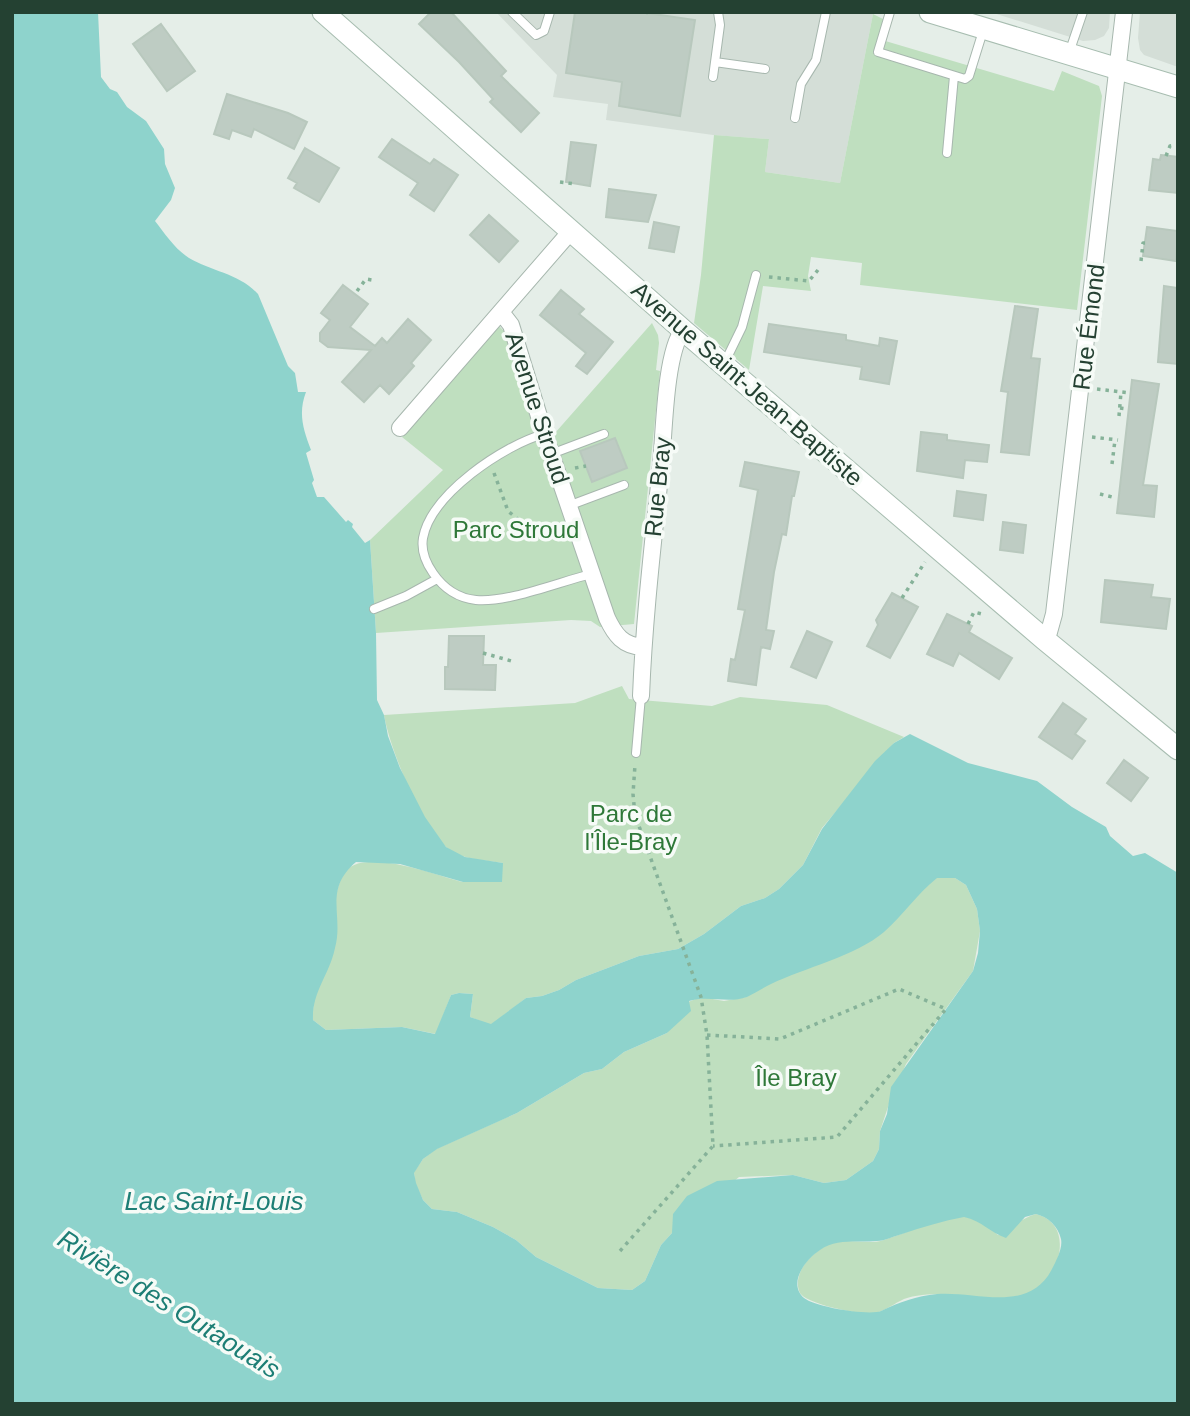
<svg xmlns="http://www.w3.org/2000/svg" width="1190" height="1416" font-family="Helvetica,sans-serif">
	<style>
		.built { fill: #d4ded7 }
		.green { fill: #bfdfbf }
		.water { fill: #8ed3cc; fill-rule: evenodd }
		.building { fill: #beccc3; stroke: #b8c8bd; stroke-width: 2 }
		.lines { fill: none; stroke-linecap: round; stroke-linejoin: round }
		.lane-casing { stroke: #a7b7ae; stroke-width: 10 }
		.street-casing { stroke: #a7b7ae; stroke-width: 18 }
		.secondary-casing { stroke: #a7bdb0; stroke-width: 23 }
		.path { stroke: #86b299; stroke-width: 3.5; stroke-dasharray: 3.5 5; stroke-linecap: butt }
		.lane { stroke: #fff; stroke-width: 8 }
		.street { stroke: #fff; stroke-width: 16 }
		.secondary { stroke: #fff; stroke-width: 21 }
		.labels { text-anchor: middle; stroke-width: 7; stroke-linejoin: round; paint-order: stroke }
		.street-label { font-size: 24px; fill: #244132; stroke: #f6fbf7 }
		.park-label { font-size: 24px; fill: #2e7838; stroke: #f6fbf7 }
		.water-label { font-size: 26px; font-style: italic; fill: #1d7e75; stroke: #f6fbf7 }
	</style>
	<rect width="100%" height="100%" fill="#e5eee8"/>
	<!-- built -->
	<path class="built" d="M496,12H866L873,14L840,183L765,172L769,139L713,135L606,120L608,104L553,97L557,75Z
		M990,12H1110L1109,28L1104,36L1095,40L1083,41Z
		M1140,12H1178V67L1144,55L1140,50L1138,38Z"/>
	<!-- green -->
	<path class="green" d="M873,14L887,21L882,40L1054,91L1062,71L1099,86L1102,96L1077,310L860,285L862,263L811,257L808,276L811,291L763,286L749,370L694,323L701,275L714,135L769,139L765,172L840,183Z
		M652,323L658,335L659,343L656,370L660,371L634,624L600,627L591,621L571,620L376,633L370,540L443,470L402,437L495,328L500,327L505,332L538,440L555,433Z
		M622,686L629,699L641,700L712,706L740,697L827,705L904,737L894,743L822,828L803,865L779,889L765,898L741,906L704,934L678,949L639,956L576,980L559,990L542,996L526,998L491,1025L470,1017L473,994L459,993L451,995L436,1034L402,1027L326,1030L313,1020C313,1009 313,999 318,989C323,976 330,968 331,954C334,930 331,897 343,875C359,844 437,876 463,882L503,863C484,860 461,860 446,847C420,823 390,749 384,715L575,703Z
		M937,877L955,878L966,885L977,909L980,931L973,971L906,1064L890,1101L880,1131L879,1149L873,1161L846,1180L824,1183L793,1175L739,1177L672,1233L661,1245L645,1281L632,1290L598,1288L536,1257L516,1240L493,1227L457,1212L432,1209L423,1200L415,1183L414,1172L423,1159L436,1149L517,1113L584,1073L602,1069L624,1052L667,1033L688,1002L701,997L724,1001L746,997L920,891Z
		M1036,1214C1074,1224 1061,1273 1036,1290C1010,1307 970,1294 941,1294C930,1294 914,1295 904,1299C895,1303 885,1311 875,1313C863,1316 806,1304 800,1293C790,1272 817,1246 836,1242C852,1239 869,1245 884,1240C903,1234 948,1215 966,1217C979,1219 989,1227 998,1235C1011,1228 1022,1218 1036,1214Z"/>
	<!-- water -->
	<path class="water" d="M12,12H98L101,77L110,89L117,92L127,107L146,121L164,149L165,164L175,188L171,200L155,221C165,234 175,249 189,258C211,271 240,274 258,294L288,366L295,373L298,392H306C298,413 303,429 311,450L306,453L314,480L312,483L317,497H324L346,522L348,520L353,524L352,527L365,543L370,540L376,633L377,700L384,715L388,736L400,768L425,817L446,847L465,857L503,863L502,882H463L400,864L356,862C323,890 344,915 335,948C329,976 312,991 313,1020L326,1030L402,1027L435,1034L451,995L459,993L473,994L470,1017L491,1024L526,998L542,996L559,990L576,980L639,956L678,949L704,934L741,906L765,898L779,889L803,865L822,829L875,761L894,743L910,734L968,763L1037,781L1072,807L1106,827L1110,836L1133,856L1145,853L1178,873V1404H12ZM937,878H955L966,885L977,909L980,931L978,953L973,971L891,1087L887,1114L880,1131L879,1149L873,1161L846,1180L824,1183L793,1175L717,1181L687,1196L673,1214L672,1233L661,1245L645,1281L632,1290L598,1288L536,1257L516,1240L493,1227L457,1212L432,1209L423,1200L416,1183L414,1173L423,1159L437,1149L517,1113L584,1073L602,1069L624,1052L667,1033L691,1011L689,1001C708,995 728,1004 747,997C755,993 763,988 771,984C804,968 856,956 884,932C903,915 917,894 937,878ZM1036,1214C1048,1217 1058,1226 1061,1239C1063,1248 1056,1261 1052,1269C1029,1314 977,1291 937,1294C916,1296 900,1302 881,1311C869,1316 815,1307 804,1298C787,1283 806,1259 820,1250C837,1238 857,1243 877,1241C885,1241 894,1236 902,1234C922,1227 943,1221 964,1217C982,1221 991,1233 1006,1238L1025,1217Z"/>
	<!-- building -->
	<path class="building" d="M431,12H451L506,71L501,76L539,113L521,132L490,102L493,99L459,62L419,24Z
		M575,12H640L695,20L680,116L619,106L622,82L566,73Z
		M161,24L195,71L167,91L133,44Z
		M227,94L288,113L307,122L294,149L254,129L251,137L232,130L229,139L214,134Z
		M392,139L430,164L434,159L458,175L434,211L410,195L418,183L379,157Z
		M571,142L596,145L590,186L566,182Z
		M305,148L339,168L319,202L294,188L297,183L288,178Z
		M1161,155L1178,157V193L1149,190L1153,159L1160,160Z
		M609,189L656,195L648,222L606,217Z
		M489,215L518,241L499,262L470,235Z
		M654,222L679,227L674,252L649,248Z
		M1147,227L1178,231L1176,261L1143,256Z
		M343,285L368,304L350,327L375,346L382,338L387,343L408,319L431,340L411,363L414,366L389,394L380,385L364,402L342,382L371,350L328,347L320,341V333L330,320L321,313Z
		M1164,286L1178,288V364L1158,362Z
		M561,290L584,309L579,314L613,342L587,374L576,366L586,353L540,315Z
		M1015,306L1038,309L1031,358L1040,359L1029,455L1001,452L1008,392L1001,391Z
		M769,324L846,335V340L879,346L880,338L897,341L889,384L860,379L862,367L764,352Z
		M1132,380L1159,384L1143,485L1157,486L1154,517L1117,513Z
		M921,432L947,435V440L989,445L987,462L965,460L963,478L917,471Z
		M615,438L627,468L592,482L580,451Z
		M745,462L799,472L794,496H792L786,535L782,534L774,572L766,630L774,631L770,649L761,647L756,685L728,681L731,659L735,660L745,610L738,609L758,490L740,486Z
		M957,491L986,495L983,520L954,516Z
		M1003,522L1026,525L1023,553L1000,550Z
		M1105,580L1153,585L1151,597L1170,599L1166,629L1101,622Z
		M892,593L918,607L890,658L867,646L878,625L876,620Z
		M947,614L972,626L969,632L1012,658L999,679L959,653L953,666L927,654Z
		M807,631L832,642L816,678L791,667Z
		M449,636H484L483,665H496L495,690L445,689V667H448Z
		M1063,703L1086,719L1075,734L1085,741L1072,759L1039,737Z
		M1124,760L1148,778L1131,801L1107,783Z"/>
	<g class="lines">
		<!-- lane casing -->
		<g class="lane-casing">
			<path id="lane" d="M512,12L536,35L544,31L550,12
				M890,12L878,52L965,79L969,76L983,31
				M1069,53L1083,12
				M715,62L765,69
				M713,77L720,25L718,12
				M795,118L801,84L816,60L826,12
				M947,153L954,76
				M724,364L742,327L756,275
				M544,434C504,445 431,494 423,538C421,550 426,563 433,573C444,589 457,598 476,600C507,603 559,582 591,574
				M551,454L604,434
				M568,506L624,485
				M374,609L406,596L437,579
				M636,753L641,696"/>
		</g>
		<!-- street casing -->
		<g class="street-casing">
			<path id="street" d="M501,312L511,325L546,439L607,618C615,635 623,646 643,647
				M400,428L571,231
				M1044,639L1049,632L1054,614L1124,12
				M641,696C644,619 653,543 661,466C664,434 665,353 683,330"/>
		</g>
		<!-- secondary casing -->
		<g class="secondary-casing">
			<path id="secondary" d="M323,12L683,330L1044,639L1178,749
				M930,12L1178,87"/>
		</g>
		<!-- path -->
		<path class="path" d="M646,13L648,12
			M1166,156L1170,146L1178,145
			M560,182L575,184
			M1141,261L1143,243H1145
			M769,277L809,281L818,270
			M357,291L366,279L372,280
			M1097,389L1130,393
			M1120,408L1128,409
			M1119,416L1121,392
			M1092,437L1118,440
			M1112,464L1115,440
			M575,468L586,466
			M494,473L508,511L526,526L531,539L559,529
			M1100,494L1112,497
			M902,598L925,562
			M968,624L974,612L982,614
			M483,653L515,662
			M707,1035L780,1039L899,989L946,1009L837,1137L713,1146
			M620,1251L713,1146L707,1035L701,997L635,815L633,794L635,765"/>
		<!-- lane -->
		<use href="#lane" class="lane"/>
		<!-- street -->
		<use href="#street" class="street"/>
		<!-- secondary -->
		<use href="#secondary" class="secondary"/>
	</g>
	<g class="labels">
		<!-- street labels -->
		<g class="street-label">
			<text transform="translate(1089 327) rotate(-83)" y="8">Rue Émond</text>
			<text transform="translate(747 384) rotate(41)" y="8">Avenue Saint-Jean-Baptiste</text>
			<text transform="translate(537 408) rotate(72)" y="8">Avenue Stroud</text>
			<text transform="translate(658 487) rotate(-84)" y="8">Rue Bray</text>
		</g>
		<!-- park labels -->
		<g class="park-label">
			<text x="516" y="538">Parc Stroud</text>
			<text x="631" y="822">Parc de<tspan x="631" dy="28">l'Île-Bray</tspan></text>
			<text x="796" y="1086">Île Bray</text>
		</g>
		<!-- water labels -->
		<g class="water-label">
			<text x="214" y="1210">Lac Saint-Louis</text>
			<text transform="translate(169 1304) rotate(32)" y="9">Rivière des Outaouais</text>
		</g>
	</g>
	<!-- border -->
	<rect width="1190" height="1416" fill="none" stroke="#244132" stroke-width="28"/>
</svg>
